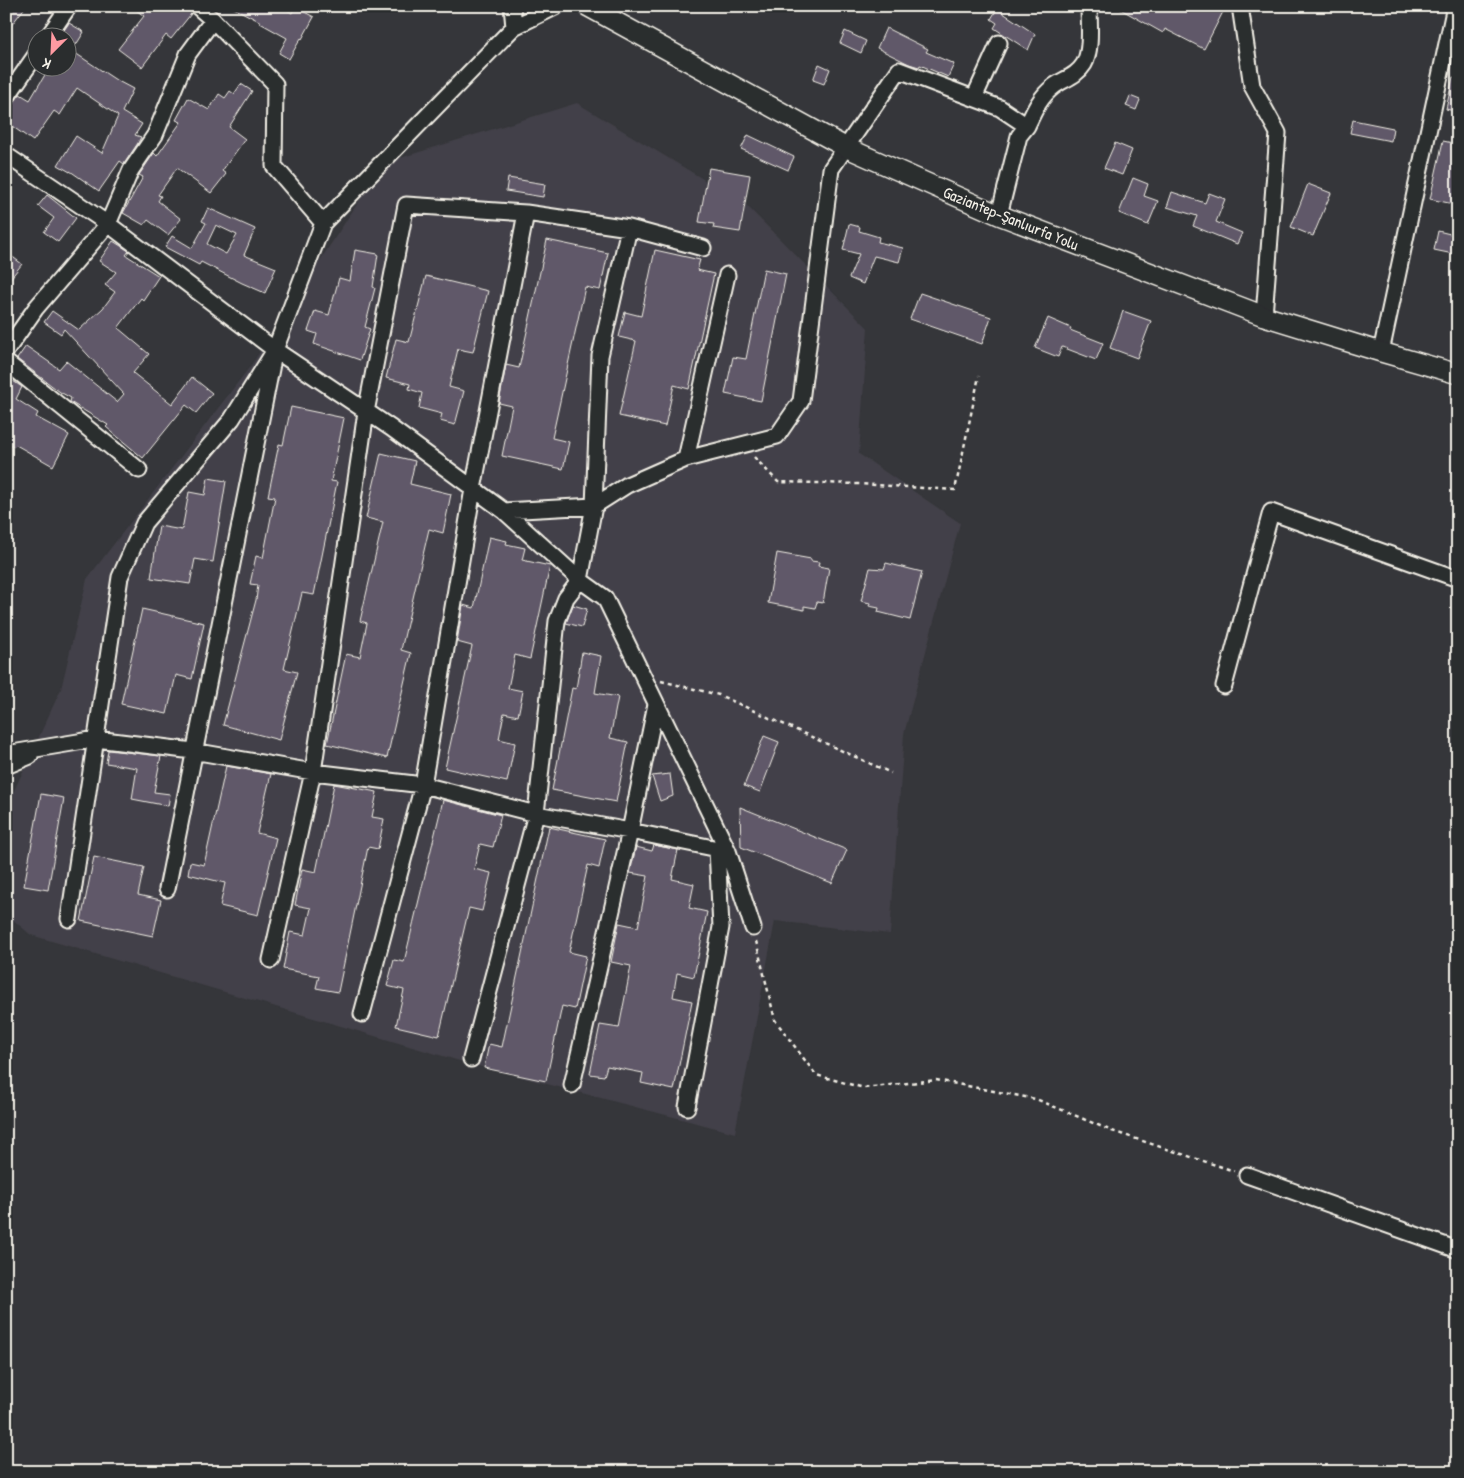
<svg xmlns="http://www.w3.org/2000/svg" width="1464" height="1478" font-family="'Patrick Hand',sans-serif">
	<style>
		.built { fill: #424048 }
		.building { fill: #615969; stroke: #f4f1e8; fill-rule: evenodd }
		.lines { fill: none; stroke-linecap: round; stroke-linejoin: round }
		.minor-casing { stroke: #f4f1e8; stroke-width: 19 }
		.major-casing { stroke: #f4f1e8; stroke-width: 22 }
		.path { stroke: #f4f1e8; stroke-width: 2.5; stroke-dasharray: 4 4; stroke-linecap: butt }
		.minor { stroke: #2a2d2e; stroke-width: 15 }
		.major { stroke: #2a2d2e; stroke-width: 19 }
		.labels { text-anchor: middle; stroke-width: 4; stroke-linejoin: round; paint-order: stroke }
		.street-label { font-size: 16px; fill: #f4f1e8; stroke: #2a2d2e }
	</style>
	<rect width="100%" height="100%" fill="#35363a"/>
	<filter id="ink" filterUnits="userSpaceOnUse"><feTurbulence type="fractalNoise" baseFrequency=".02" numOctaves="2"/><feDisplacementMap in="SourceGraphic" scale="10" xChannelSelector="R" yChannelSelector="G"/><feConvolveMatrix kernelMatrix="1 2 1 2 8 2 1 2 1" color-interpolation-filters="sRGB"/></filter>
	<g filter="url(#ink)">
		<!-- built -->
		<path class="built" d="M577,103L746,205L868,328L859,454L960,523L904,734L890,934L775,921L735,1133L470,1064L31,935L6,914V808L61,689L87,579L252,364L384,163Z"/>
		<!-- building -->
		<path class="building" d="M6,6H26L6,32Z
			M131,6H188L191,14L171,39L166,35L142,67L118,49L144,16Z
			M230,6H281L292,13L295,7L314,17L302,39L301,38L289,59L279,53L287,38L260,23L261,22Z
			M1115,6H1226L1204,49L1165,29L1163,33Z
			M997,9L1035,34L1028,50L994,28L997,23L991,19Z
			M69,23L84,32L76,45L68,40V38L60,36Z
			M886,28L928,49L926,52L954,64L948,77L920,65L919,67L909,64L877,48Z
			M845,31L866,41L861,53L840,43Z
			M72,51L116,80L133,89L122,112L142,124L135,135L141,137L138,143L124,164L120,161L99,191L70,171V172L58,165L76,136L102,153L118,116L77,88L60,115L54,111L33,141L6,122L7,107L13,104L20,94L30,100L49,68H68V58Z
			M819,64L830,69L824,84L813,80Z
			M1453,77L1458,78V112L1446,109Z
			M241,84L252,91L229,127L245,139L222,171L226,174L211,193L177,168L158,195L161,196L158,201L181,219L168,235L148,220L144,225L123,213L143,177L139,175L154,153L157,156L181,122L176,120L188,98L209,110L219,94L225,98L230,91L234,94Z
			M1130,96L1140,100L1136,110L1126,106Z
			M1353,120L1393,128L1391,141L1350,133Z
			M748,135L794,157L788,170L741,149Z
			M1443,141L1458,144V205L1430,199Z
			M1115,143L1132,150L1122,175L1104,168Z
			M709,168L750,175L740,232L713,228L714,224L699,222Z
			M508,178L545,184L543,197L506,191Z
			M1133,178L1148,184L1144,196L1158,201L1148,225L1119,213Z
			M1308,184L1331,193L1313,236L1291,227Z
			M1172,192L1205,203L1209,193L1225,199L1216,222L1242,233L1237,244L1193,226L1197,216L1167,207Z
			M47,195L76,218L58,242L44,232L54,218L38,206Z
			M208,208L255,229L244,255L276,268L265,293L242,283L201,262L199,265L165,247L172,236L192,248L206,223L202,221ZM216,225L237,235L226,254L207,244Z
			M849,224L860,227L859,231L879,237L878,242L903,248L899,262L874,256L863,284L849,278L859,254L843,250Z
			M1438,231L1458,236V255L1434,250Z
			M547,240L608,253L600,290L585,287L552,438L569,442L563,469L502,456L512,406L499,403L506,365L519,368Z
			M113,241L129,251L126,255L159,276L143,300L141,298L118,328L149,354L133,373L172,404L192,377L212,393L196,413L186,405L143,458L106,427L108,425L70,402L71,398L60,392L17,359L26,346L59,369L66,361L117,402L124,394L64,329L61,334L44,322L52,311L79,330L103,308L115,292L105,285L116,272L99,261Z
			M355,250L378,254L373,287L375,288L365,327L370,329L360,360L314,344L317,334L308,331L315,311L329,315L339,278L350,281Z
			M655,250L700,260L697,270L714,274L689,389L674,385L665,426L619,416L636,341L619,337L625,312L641,316Z
			M6,252L22,264L6,284Z
			M764,269L786,274L761,401L725,394L733,357L746,359Z
			M426,276L488,291L473,352L458,349L449,387L464,391L455,425L440,421L442,414L419,408L422,393L409,389L410,384L386,378L396,339L409,342Z
			M920,293L991,317L982,344L910,319Z
			M1123,311L1151,321L1137,358L1110,348Z
			M1048,318L1071,328L1070,330L1103,343L1096,360L1062,347L1058,357L1035,348Z
			M10,379L22,387L16,399L38,413L36,417L69,435L53,466L16,445L14,447L6,441V387Z
			M291,407L344,418L331,481L337,482L314,595L302,593L284,669L297,672L279,740L223,725L256,600L258,585L250,584L256,556L263,558L275,497L268,496L279,444L283,445Z
			M381,453L415,461L410,484L451,494L443,533L429,529L401,650L411,653L387,758L327,744L346,654L360,657L367,623L360,621L383,522L366,518Z
			M208,478L226,481L213,562L195,559L190,584L151,578L159,526L182,530L189,492L205,495Z
			M489,537L507,541L506,544L525,548L522,560L550,566L530,659L515,655L508,688L523,691L518,716L504,713L499,739L515,743L507,782L445,768L472,646L457,642L463,605L474,608Z
			M777,553L811,559V561L819,562L818,566L829,568L823,603L817,602L815,608L804,606V610L768,603Z
			M886,563L922,572L910,620L878,612L879,608L869,606L870,603L861,601L870,568L884,569Z
			M573,605L587,609L582,627L566,623Z
			M142,609L204,623L192,679L176,675L167,714L121,704Z
			M582,652L601,656L595,693L618,697L610,738L628,742L616,802L552,790L572,688L576,689Z
			M764,736L779,742L760,792L744,786Z
			M108,750L161,756L154,792L170,794L168,806L132,799L137,768L106,763Z
			M226,766L271,774L257,833L276,838L258,915L220,906L225,883L188,874L190,862L204,865Z
			M670,774L673,796L660,801L652,776Z
			M334,784L377,792L372,817L384,819L378,849L368,847L338,992L316,988L319,976L283,969L290,932L305,935L311,908L295,905L302,869L316,872Z
			M41,794L64,798L48,890L24,886Z
			M443,800L501,815L493,847L480,844L474,869L491,873L482,911L469,908L439,1036L396,1026L404,990L387,986L394,960L404,962Z
			M740,807L847,850L832,883L741,847Z
			M549,827L605,839L599,868L588,865L569,952L586,956L575,1009L562,1006L546,1081L484,1068L489,1044L502,1047Z
			M654,845L678,850L672,879L694,884L689,908L707,912L694,977L677,973L673,997L692,1001L674,1090L641,1083L643,1073L607,1066L604,1076L590,1074L600,1025L619,1028L631,966L611,962L619,923L638,927L648,876L630,873L636,847L652,851Z
			M94,857L144,867L138,895L161,900L153,936L81,921Z"/>
		<g class="lines">
			<!-- minor casing -->
			<g class="minor-casing">
				<path id="minor" d="M197,6L213,20L275,84L274,166L323,223
					M512,6L514,27
					M1240,6L1252,86L1278,133L1264,316
					M47,38L69,6
					M6,98L38,52
					M974,98L999,43
					M1027,126C1034,111 1040,97 1053,87C1063,79 1076,77 1084,64C1092,50 1089,23 1089,6
					M6,155L108,224L275,350L391,428L504,511L580,580L605,598L728,851L753,928
					M6,351L36,308L108,224L131,170L155,135L188,54L213,20
					M1381,352L1455,6
					M6,362L139,470
					M686,459L727,275
					M504,511L594,506L627,485L686,459L777,436L801,401L831,169L899,70L1000,108L1027,126L1019,136L999,215
					M1224,686L1271,512L1458,579
					M6,754L96,739L193,751L313,772L423,785L536,814L630,831L728,851
					M6,766L30,756
					M167,889L273,359
					M69,919L120,577L144,523L232,419L275,350L323,223L514,27L557,6
					M271,960L313,772L366,412L406,205L526,213L629,228L703,248
					M362,1014L423,785L473,489L526,213
					M471,1059L536,814L557,621L566,598L580,580L594,506L600,356L629,228
					M572,1085L630,831L656,704
					M687,1107L721,927L717,849
					M1247,1175L1458,1250"/>
			</g>
			<!-- major casing -->
			<g class="major-casing">
				<path id="major" d="M587,6L845,147L999,215L1264,316L1381,352L1458,374"/>
			</g>
			<!-- path -->
			<path class="path" d="M754,457L778,482L860,484L955,490L979,376
				M661,681L719,695L891,773
				M756,941L775,1020L816,1075L864,1088L936,1080L1036,1099L1112,1131L1234,1171"/>
			<!-- minor -->
			<use href="#minor" class="minor"/>
			<!-- major -->
			<use href="#major" class="major"/>
		</g>
	</g>
	<g class="labels">
		<!-- street labels -->
		<g class="street-label">
			<text transform="translate(1011 218) rotate(22)" y="6">Gaziantep-Şanlıurfa Yolu</text>
		</g>
	</g>
	<!-- margin -->
	<rect width="1464" height="1478" fill="none" stroke="#2a2d2e" stroke-width="25"/>
	<rect x="12" y="12" width="1439" height="1453" fill="none" stroke="#f4f1e8" stroke-width="2" filter="url(#ink)"/>
	<!-- north arrow -->
	<g transform="translate(52 52) rotate(204)"><circle r="24" fill="#2a2d2e" stroke="#7b7b78"/>
	<path d="M0-4L9 19L0 12L-9 19Z" fill="#ff9aa2"/>
	<text y="-8" font-size="14" font-weight="bold" text-anchor="middle" fill="#f4f1e8">K</text>
	</g>
</svg>
